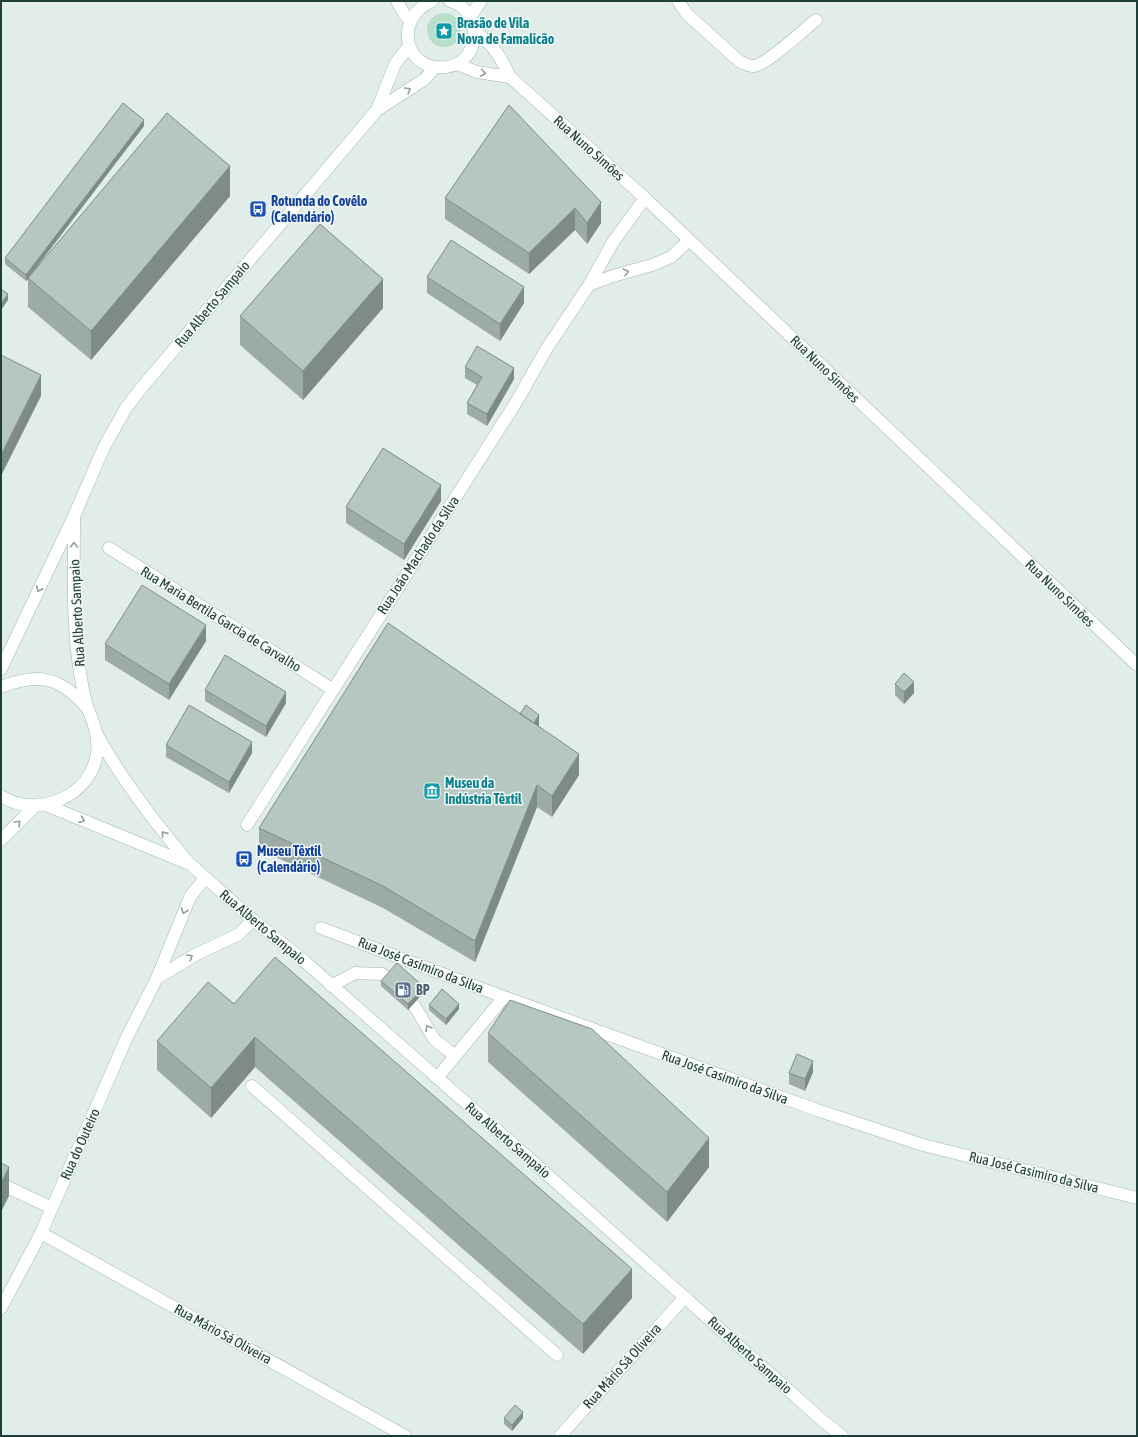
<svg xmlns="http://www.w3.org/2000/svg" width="1138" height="1437" font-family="'Asap Condensed',sans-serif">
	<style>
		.green { fill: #b8dfc7 }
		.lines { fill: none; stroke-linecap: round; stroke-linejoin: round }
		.lane-casing { stroke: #a3b5b1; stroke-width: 13 }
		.street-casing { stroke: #a3b5b1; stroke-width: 13 }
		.secondary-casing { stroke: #9eb9b3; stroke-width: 13 }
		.lane { stroke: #fff; stroke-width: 12 }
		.street { stroke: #fff; stroke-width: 12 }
		.secondary { stroke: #fff; stroke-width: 12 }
		.wall { fill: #9daba7 }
		.shaded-wall { fill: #7f8b88 }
		.building { fill: #b6c7c2; stroke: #7f8b88 }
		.oneway { stroke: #909e9c }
		.labels { text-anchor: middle; stroke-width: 3; stroke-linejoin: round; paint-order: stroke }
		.culture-label { font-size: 14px; font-weight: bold; fill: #0d838f; stroke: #f2f9f6; text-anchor: start }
		.street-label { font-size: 14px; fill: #203e3a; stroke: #f2f9f6 }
		.transit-label { font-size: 14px; font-weight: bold; fill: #164399; stroke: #f2f9f6; text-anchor: start }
		.service-label { font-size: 14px; font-weight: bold; fill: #4e5e75; stroke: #f2f9f6; text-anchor: start }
	</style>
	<rect width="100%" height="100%" fill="#e1ede9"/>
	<!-- green -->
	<path class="green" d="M427 30a17 17 0 1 1 34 0a17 17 0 1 1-34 0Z"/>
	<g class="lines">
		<!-- lane casing -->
		<g class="lane-casing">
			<path id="lane" d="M331,986L355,973L382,974L403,990L417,1010L434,1039L455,1056
				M252,1086L557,1355"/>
		</g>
		<!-- street casing -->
		<g class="street-casing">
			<path id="street" d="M678,1L687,14L739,61C743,63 748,66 753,66C767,65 803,30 816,20
				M474,31C492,42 502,59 510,77L645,198L1137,665
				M457,64L477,72L510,77
				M589,285L613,276L652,265L671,257L689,240
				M109,548L332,689
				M247,825L515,404L547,348L589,285L613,242L645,198
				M321,928L504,997L817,1110L923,1145L1137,1198
				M437,1078L504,997
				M1,1184L52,1208
				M41,1233L405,1436
				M560,1436L685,1297"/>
		</g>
		<!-- secondary casing -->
		<g class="secondary-casing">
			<path id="secondary" d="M397,1L404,14L410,20
				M432,1C392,19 405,72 446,67C482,63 483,10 450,1
				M470,17L481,1
				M377,110L395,64L409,46
				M1,669L74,516L104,447L126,408L143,386L377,110L425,79L435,67
				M1,687C38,672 61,677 87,708
				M97,735C123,781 155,823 189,863L253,920L303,960L531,1160L823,1421L842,1436
				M1,796C37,819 91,797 97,753C99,736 94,724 88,709C83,694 80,674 78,659C72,612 74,566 74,519
				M46,805L187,863
				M1,840L35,806
				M157,978L195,955L239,934L253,920
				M1,1308L41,1233L127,1037L157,978L190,897L205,878"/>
		</g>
		<!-- lane -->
		<use href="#lane" class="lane"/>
		<!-- street -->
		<use href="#street" class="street"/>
		<!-- secondary -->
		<use href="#secondary" class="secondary"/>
	</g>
	<!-- wall -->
	<path class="wall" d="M509,105L601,223L587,244L575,230L529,274L445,219V198Z
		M144,126L37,267L230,196L91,360L28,307V279L26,281L5,264V258Z
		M427,277L524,303L500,341L427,293Z
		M383,308L303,400L240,345V316Z
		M465,367L514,379L487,426L467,414V403L477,385L465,378Z
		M441,501L404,560L346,523V507Z
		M206,641L169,700L105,660V644Z
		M895,684L914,693L904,704L895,695Z
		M205,690L286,703L266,737L205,701Z
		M539,727L579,775L552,817L537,807L475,962L383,908L259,849V828Z
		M166,745L252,753L229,793L166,757Z
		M381,981L424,992L408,1010L381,986Z
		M234,1004L632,1298L583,1354L255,1067L211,1118L157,1070V1041Z
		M429,1005L459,1009L446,1025L429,1010Z
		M488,1033L709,1167L667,1222L488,1062Z
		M813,1072L805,1091L789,1084V1073Z
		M504,1418H523L512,1431L504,1424Z"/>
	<!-- shaded-wall -->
	<path class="shaded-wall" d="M144,120V126L28,278V279L26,281V275Z
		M230,166V196L91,360V331Z
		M601,202V223L587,244V223Z
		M575,208V230L529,274V253Z
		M383,279V308L303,400V371Z
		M524,287V303L500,341V324Z
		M8,294V300L1,310V304Z
		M514,368V379L487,426V414Z
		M41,375V396L1,476V455Z
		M441,485V501L404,560V544Z
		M206,625V641L169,700V684Z
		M914,682V693L904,704V692Z
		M286,692V703L266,737V726Z
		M539,715V726L529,741V730Z
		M252,742V753L229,793V782Z
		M579,754V775L552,817V796Z
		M537,785V807L475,962V941Z
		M424,987V992L408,1010V1004Z
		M459,1004V1009L446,1025V1019Z
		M255,1037V1067L211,1118V1088Z
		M813,1061V1072L805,1091V1079Z
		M709,1138V1167L667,1222V1192Z
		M9,1167V1196L1,1212V1183Z
		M632,1269V1298L583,1354V1324Z
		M523,1412V1418L512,1431V1425Z"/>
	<!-- building -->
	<path class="building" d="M123,103L144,120L26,275L5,258Z
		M509,105L601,202L587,223L575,208L529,253L445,198Z
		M167,113L230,166L91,331L28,278Z
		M320,224L383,279L303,371L240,316Z
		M451,240L524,287L500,324L427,277Z
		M1,289L8,294L1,304Z
		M477,346L514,368L487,414L467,403L482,377L465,367Z
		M1,355L41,375L1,455Z
		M383,448L441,485L404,544L346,507Z
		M142,585L206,625L169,684L105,644Z
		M388,623L579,754L552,796L537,785L475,941L383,886L259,828Z
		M225,655L286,692L266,726L205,690Z
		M904,673L914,682L904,692L895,684Z
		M189,705L252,742L229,782L166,745Z
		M526,705L539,715L534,723L520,714Z
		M275,957L632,1269L583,1324L255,1037L211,1088L157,1041L208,982L234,1004Z
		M397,963L424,987L408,1004L381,981Z
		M442,989L459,1004L446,1019L429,1005Z
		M510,1000L592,1029L709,1138L667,1192L488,1033Z
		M797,1054L813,1061L805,1079L789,1073Z
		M1,1163L9,1167L1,1183Z
		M515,1405L523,1412L512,1425L504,1418Z"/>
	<!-- one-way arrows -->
	<defs><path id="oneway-chevron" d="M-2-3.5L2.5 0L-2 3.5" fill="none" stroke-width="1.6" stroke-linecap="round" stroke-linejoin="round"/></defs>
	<g class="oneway">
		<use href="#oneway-chevron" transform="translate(483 73) rotate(8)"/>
		<use href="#oneway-chevron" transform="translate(408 90) rotate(-31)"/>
		<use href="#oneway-chevron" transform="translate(626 272) rotate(-14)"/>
		<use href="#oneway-chevron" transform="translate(74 545) rotate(-89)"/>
		<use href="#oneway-chevron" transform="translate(39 589) rotate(116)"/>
		<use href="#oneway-chevron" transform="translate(82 820) rotate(22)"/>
		<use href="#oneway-chevron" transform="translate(18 823) rotate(-45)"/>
		<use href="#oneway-chevron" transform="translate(164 834) rotate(-129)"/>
		<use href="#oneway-chevron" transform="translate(184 911) rotate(112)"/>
		<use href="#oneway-chevron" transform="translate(190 957) rotate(-31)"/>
		<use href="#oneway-chevron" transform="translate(428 1028) rotate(-120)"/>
	</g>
	<!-- icons -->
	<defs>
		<g id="sight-square" transform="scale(0.9)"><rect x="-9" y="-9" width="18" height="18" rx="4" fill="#0f9aa8" stroke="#f2f9f6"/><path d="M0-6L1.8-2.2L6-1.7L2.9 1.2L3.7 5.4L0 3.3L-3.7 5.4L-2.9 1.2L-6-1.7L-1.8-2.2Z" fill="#fff"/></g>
		<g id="bus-square" transform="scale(0.9)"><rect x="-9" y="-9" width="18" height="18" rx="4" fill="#1a4fb4" stroke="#f2f9f6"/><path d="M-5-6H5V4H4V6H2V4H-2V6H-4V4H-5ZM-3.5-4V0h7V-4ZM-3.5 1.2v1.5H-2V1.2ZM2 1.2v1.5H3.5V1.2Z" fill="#fff"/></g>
		<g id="museum-square" transform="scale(0.9)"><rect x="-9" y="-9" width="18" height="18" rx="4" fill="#0f9aa8" stroke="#f2f9f6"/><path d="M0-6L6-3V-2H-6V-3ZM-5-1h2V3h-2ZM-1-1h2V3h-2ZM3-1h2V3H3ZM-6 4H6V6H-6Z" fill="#fff"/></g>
		<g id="fuel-square" transform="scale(0.9)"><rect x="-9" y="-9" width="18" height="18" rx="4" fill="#5c6f8a" stroke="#f2f9f6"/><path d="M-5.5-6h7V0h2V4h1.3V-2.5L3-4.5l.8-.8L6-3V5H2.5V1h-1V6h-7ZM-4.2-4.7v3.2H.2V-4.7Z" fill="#fff"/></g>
	</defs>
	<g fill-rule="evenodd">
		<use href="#sight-square" x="444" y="31"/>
		<use href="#bus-square" x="258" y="209"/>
		<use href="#museum-square" x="432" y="791"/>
		<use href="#bus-square" x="244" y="859"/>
		<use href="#fuel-square" x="403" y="990"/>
	</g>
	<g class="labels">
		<!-- culture labels -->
		<g class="culture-label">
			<text x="457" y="28">Brasão de Vila<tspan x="457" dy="16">Nova de Famalicão</tspan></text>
			<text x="445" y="788">Museu da<tspan x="445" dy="16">Indústria Têxtil</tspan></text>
		</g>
		<!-- street labels -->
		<g class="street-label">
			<text transform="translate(589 148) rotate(42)" y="5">Rua Nuno Simões</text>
			<text transform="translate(212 304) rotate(-50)" y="5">Rua Alberto Sampaio</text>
			<text transform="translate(825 369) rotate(44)" y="5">Rua Nuno Simões</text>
			<text transform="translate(418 555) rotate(-57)" y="5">Rua João Machado da Silva</text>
			<text transform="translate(1060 593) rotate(44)" y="5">Rua Nuno Simões</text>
			<text transform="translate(77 613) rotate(-93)" y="5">Rua Alberto Sampaio</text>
			<text transform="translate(221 619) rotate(32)" y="5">Rua Maria Bertila Garcia de Carvalho</text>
			<text transform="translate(263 927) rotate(40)" y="5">Rua Alberto Sampaio</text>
			<text transform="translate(421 965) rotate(21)" y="5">Rua José Casimiro da Silva</text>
			<text transform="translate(725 1077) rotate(20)" y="5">Rua José Casimiro da Silva</text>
			<text transform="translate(508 1140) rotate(41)" y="5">Rua Alberto Sampaio</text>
			<text transform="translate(80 1144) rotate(-66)" y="5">Rua do Outeiro</text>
			<text transform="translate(1034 1172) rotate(14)" y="5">Rua José Casimiro da Silva</text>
			<text transform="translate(223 1334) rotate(29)" y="5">Rua Mário Sá Oliveira</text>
			<text transform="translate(750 1355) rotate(42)" y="5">Rua Alberto Sampaio</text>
			<text transform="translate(622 1366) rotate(-48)" y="5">Rua Mário Sá Oliveira</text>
		</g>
		<!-- transit labels -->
		<g class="transit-label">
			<text x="271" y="206">Rotunda do Covêlo<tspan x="271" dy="16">(Calendário)</tspan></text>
			<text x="257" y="856">Museu Têxtil<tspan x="257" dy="16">(Calendário)</tspan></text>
		</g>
		<!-- service labels -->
		<g class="service-label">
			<text x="416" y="995">BP</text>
		</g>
	</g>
	<!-- border -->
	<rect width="1138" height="1437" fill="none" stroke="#203e3a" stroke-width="4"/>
</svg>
